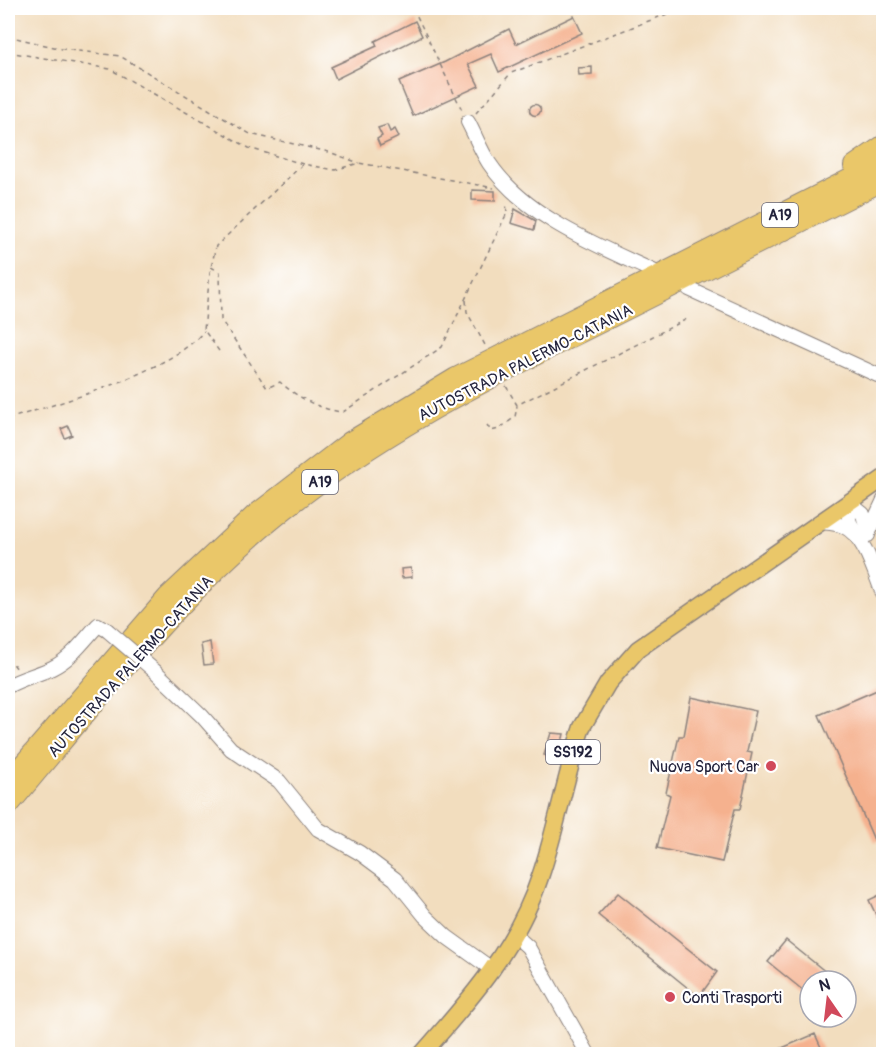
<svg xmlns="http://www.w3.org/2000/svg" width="891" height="1062" font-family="Pangolin,sans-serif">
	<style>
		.building { fill: #f5b18e }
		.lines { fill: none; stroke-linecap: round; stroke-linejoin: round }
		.minor-casing { stroke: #8a807c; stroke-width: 16 }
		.major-casing { stroke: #8a807c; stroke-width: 19 }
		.highway-casing { stroke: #8a807c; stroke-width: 22 }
		.path { stroke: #8a807c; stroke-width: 1.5; stroke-dasharray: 4.5 4.5; stroke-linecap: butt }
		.minor { stroke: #fff; stroke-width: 14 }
		.major { stroke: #eac769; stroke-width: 16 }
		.highway { stroke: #eac769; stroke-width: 20 }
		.minor-bridge-casing { stroke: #8a807c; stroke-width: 16; stroke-linecap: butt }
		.minor-bridge { stroke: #fff; stroke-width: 14 }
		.poi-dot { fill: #d1495b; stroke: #fff; stroke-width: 2 }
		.labels { text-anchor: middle; stroke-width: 4.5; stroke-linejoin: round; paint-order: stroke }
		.shield { fill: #fff; stroke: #646476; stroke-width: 1.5 }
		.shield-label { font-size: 15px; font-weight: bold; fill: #22223b }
		.street-label { font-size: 16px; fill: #22223b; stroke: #fff }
		.poi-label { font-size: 16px; fill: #22223b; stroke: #fff; text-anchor: end }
	</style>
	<rect width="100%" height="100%" fill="#fff"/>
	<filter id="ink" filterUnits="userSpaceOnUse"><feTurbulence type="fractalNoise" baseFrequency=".0167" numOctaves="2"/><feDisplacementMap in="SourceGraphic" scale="12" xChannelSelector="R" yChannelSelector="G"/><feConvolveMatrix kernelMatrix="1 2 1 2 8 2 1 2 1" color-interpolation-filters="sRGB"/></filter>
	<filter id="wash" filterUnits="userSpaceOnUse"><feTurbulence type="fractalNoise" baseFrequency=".008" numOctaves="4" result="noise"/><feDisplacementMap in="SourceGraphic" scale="24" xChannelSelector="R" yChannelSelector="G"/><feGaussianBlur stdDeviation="1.35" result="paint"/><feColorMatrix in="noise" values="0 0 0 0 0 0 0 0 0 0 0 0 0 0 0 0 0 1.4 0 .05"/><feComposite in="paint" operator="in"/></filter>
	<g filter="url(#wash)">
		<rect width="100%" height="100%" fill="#f2ddbe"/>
		<g id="blocks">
			<!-- building -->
			<path class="building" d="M574,16L582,33L499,72L491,54L468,64L479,86L413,116L399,82L445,62L509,29L516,44Z
				M415,21L422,36L336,79L331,67L377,46L375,41Z
				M592,67V74L579,75L578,68Z
				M529.5 110a5.5 5.5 0 1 1 11 0a5.5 5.5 0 1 1-11 0Z
				M387,125L390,132L395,129L399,137L380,146L377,139L382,136L378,128Z
				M472,190L495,191V201L472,200Z
				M515,209L536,221L534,230L511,223Z
				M68,426L72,435L65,438L61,429Z
				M411,568L412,577L402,578L401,569Z
				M210,642L213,664L204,665L201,644Z
				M884,687V839L875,842L819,715Z
				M691,697L756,711L747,752L752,753L740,809H735L722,862L657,848L670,795L666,793L679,736H684Z
				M551,733L564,734L558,759L544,755Z
				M618,893L717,972L699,997L598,915Z
				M884,893V932L869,900Z
				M786,940L837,981H810V996L768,962Z
				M815,1034L824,1054H768Z"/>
		</g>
	</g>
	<g filter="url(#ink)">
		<use href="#blocks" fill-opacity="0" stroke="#8a807c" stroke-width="1.5"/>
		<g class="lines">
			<!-- minor casing -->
			<g class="minor-casing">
				<path id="minor" d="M468,122C475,135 481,151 489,163C525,217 597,245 653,271
					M689,289L884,378
					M819,522C827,523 836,523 843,526C866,536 875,575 884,596
					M854,533L849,520L848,502L863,514L868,535
					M868,534L884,500
					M156,672L202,716L231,749L279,781L318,829L360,853L395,879L425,916L447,937L493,970
					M8,686C22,678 37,675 52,668C71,659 84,640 98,625L107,630
					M513,938L519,939L528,947L588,1054"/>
			</g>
			<!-- major casing -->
			<g class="major-casing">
				<path id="major" d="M422,1054C469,1001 517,947 540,877C557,828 565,776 582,727L608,683L638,649L884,478"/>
			</g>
			<!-- highway casing -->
			<g class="highway-casing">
				<path id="highway" d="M854,166L884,145
					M8,782L168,597L254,516L350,442L456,378L884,162
					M8,806C89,710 167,609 263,527C365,440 480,382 599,323C694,275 789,228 884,180"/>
			</g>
			<!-- path -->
			<path class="path" d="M413,8L463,112
				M8,36L62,49L120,56L250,134L329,152L359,163
				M8,52L110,69L249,148L303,164L335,170L359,163L494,188
				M476,113L511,73L683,8
				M211,267L220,272L221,320L267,388L280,382C297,397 320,410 343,412L442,347L507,213L506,201
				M466,300L467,312L486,347
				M219,351L204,330L210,272L216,246L302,165
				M506,386L517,405L689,318
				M8,419C59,403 171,372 204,331
				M487,425L491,431L499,429L515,417L517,406
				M8,657L17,669"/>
			<!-- minor -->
			<use href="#minor" class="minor"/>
			<!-- major -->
			<use href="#major" class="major"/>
			<!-- highway -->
			<use href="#highway" class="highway"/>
			<!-- minor-bridge casing -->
			<g class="minor-bridge-casing">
				<path id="minor-bridge" d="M107,630L156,672"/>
			</g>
			<!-- minor-bridge -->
			<use href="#minor-bridge" class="minor-bridge"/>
		</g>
	</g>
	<!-- markers -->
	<g class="poi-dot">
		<circle cx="771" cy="766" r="6"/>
		<circle cx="670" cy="997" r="6"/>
	</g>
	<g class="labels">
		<!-- shield labels -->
		<g class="shield">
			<rect x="762" y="203" width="36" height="24" rx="4.5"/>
			<rect x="302" y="470" width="36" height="24" rx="4.5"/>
			<rect x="546" y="740" width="54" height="24" rx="4.5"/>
		</g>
		<g class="shield-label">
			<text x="780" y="220">A19</text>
			<text x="320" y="487">A19</text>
			<text x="573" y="757">SS192</text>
		</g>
		<!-- street labels -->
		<g class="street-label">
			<text transform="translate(525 362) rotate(-27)" y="6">AUTOSTRADA PALERMO-CATANIA</text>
			<text transform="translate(130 666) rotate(-48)" y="6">AUTOSTRADA PALERMO-CATANIA</text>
		</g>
		<!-- poi labels -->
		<g class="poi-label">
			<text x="759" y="772">Nuova Sport Car</text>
			<text x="682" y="1003" text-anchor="start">Conti Trasporti</text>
		</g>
	</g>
	<!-- margin -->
	<rect width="891" height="1062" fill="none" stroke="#fff" stroke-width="30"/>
	<!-- north arrow -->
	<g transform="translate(828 999) rotate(346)"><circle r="28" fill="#ffffff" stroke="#a7a7b1" stroke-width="1.5"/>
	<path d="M0-4.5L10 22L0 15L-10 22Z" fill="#d1495b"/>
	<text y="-9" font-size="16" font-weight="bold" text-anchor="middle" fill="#22223b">N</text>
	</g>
</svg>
